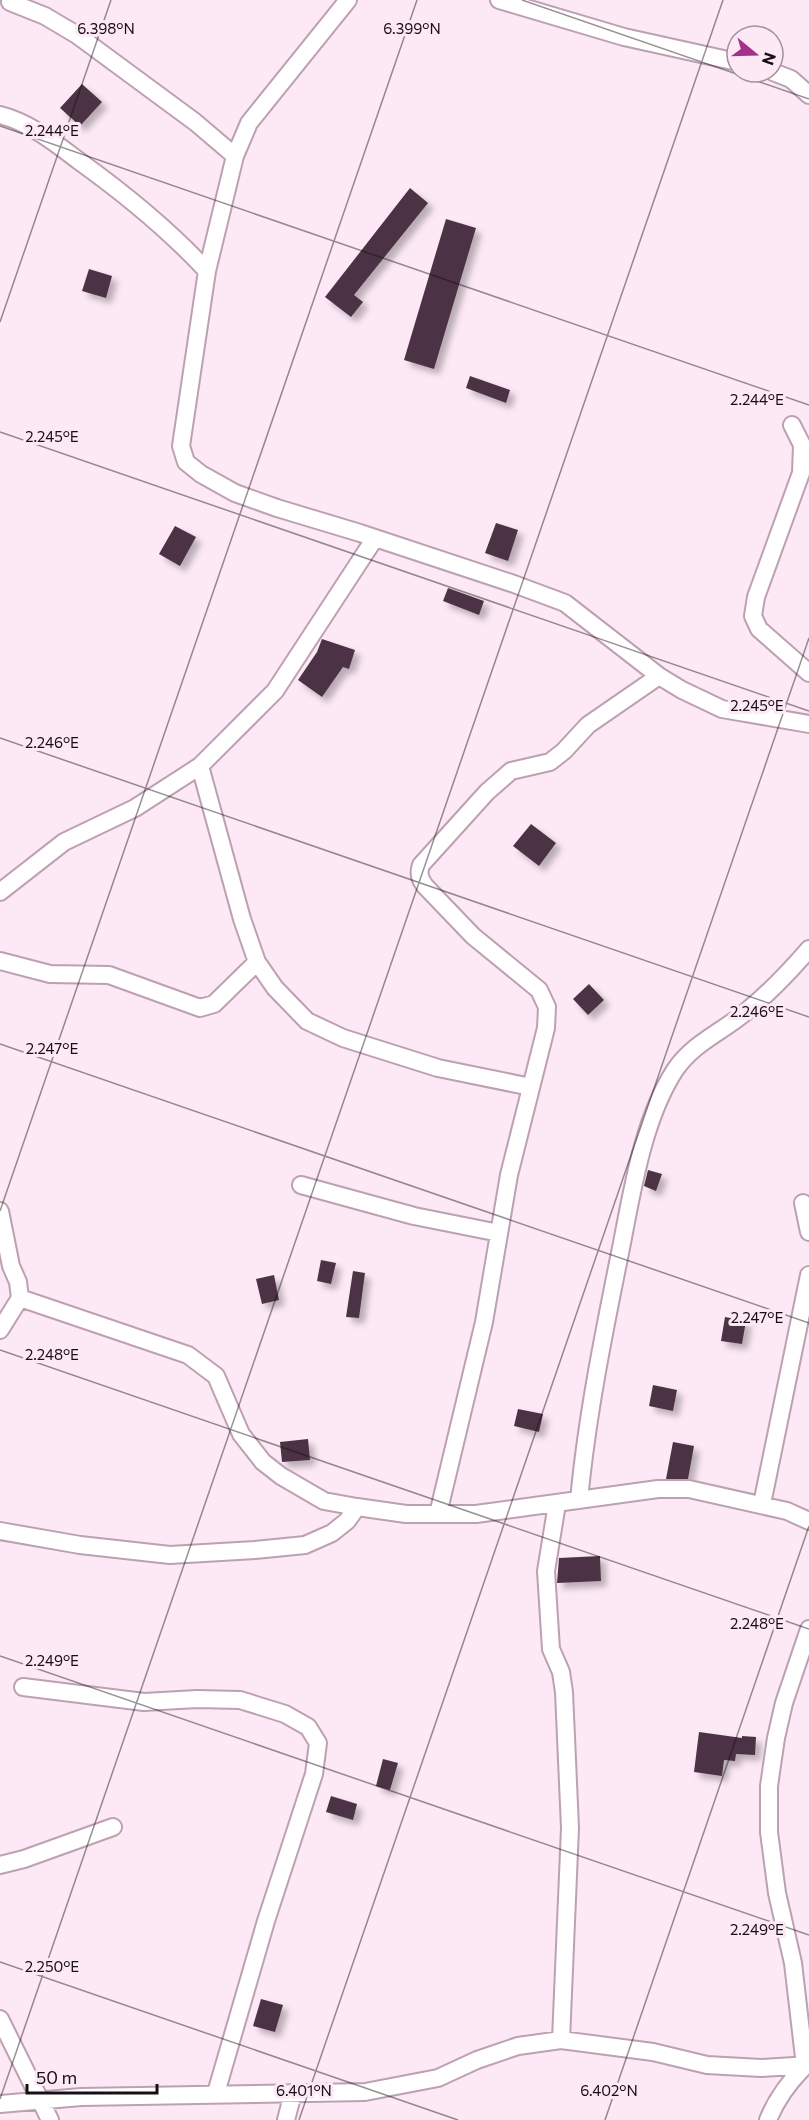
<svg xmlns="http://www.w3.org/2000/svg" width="809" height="2120" font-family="Commissioner,sans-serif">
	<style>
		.building { fill: #4c3344; filter: url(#shadow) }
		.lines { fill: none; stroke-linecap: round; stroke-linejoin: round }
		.minor-casing { stroke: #bda0b3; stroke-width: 20 }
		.minor { stroke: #fff; stroke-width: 16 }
		.ticks { fill: none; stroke: #180e15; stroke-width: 1.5; stroke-opacity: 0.45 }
		.ticks-label { font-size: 15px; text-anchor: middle; fill: #180e15; stroke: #fce9f5; stroke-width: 6; stroke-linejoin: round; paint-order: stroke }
	</style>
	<defs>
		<filter id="shadow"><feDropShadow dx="5.5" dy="5.5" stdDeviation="3" flood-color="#0004"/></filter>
	</defs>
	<rect width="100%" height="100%" fill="#fce9f5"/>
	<!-- building -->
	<path class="building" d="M82,84L102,102L80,126L60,108Z
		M410,188L428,203L354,295L363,302L351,317L325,297Z
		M446,219L476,228L434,369L404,360Z
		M89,269L112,276L106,298L82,291Z
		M470,376L510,390L506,403L466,388Z
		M496,523L518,530L508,561L485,553Z
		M175,526L196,537L180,566L159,554Z
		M448,588L484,601L479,615L443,601Z
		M322,639L355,650L349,669L343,667L322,697L298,680L317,652Z
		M531,824L556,843L539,866L513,846Z
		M589,984L604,1000L588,1015L573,999Z
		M648,1170L662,1174L656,1191L644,1186Z
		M321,1260L336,1263L331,1284L317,1281Z
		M353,1271L365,1273L359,1318L346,1317Z
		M274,1275L279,1300L262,1304L256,1279Z
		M725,1317L746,1321L742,1344L721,1341Z
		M653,1385L677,1390L673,1411L649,1406Z
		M518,1409L543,1414L539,1432L514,1426Z
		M308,1439L310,1460L282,1462L280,1442Z
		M673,1442L694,1446L688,1479H666Z
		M600,1556L601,1581L557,1583L559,1558Z
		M699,1732L742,1738V1736L756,1737L755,1755L736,1754L735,1761L724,1760L722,1776L694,1772Z
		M383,1759L398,1763L390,1790L376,1786Z
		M331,1796L357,1804L353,1820L326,1812Z
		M261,1999L283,2005L275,2032L253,2026Z"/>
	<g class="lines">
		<!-- minor casing -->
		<g class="minor-casing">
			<path id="minor" d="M348,0L249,123L235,156L207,271L181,446L186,462L201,474L235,493L277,508L360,533L514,584L565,603L659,676L682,690L722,709L809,724
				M499,0L624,37L737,62
				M10,2L45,16L77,35L195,122L235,156
				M773,72L791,79L809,95
				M0,115C29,122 55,143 79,161C125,194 168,229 207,271
				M792,425L802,445L801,473L756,597L753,616L759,629L809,673
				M200,766L242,919L257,962L275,988L307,1021L343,1038L438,1068L531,1087
				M0,892L64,842L135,808L200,766L275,691L375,538
				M0,961L50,974L109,975L200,1008L214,1004L257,962
				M301,1185L414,1216L499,1233
				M803,1203L809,1232
				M0,1211L11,1266L18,1282L20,1298L0,1330
				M20,1298L188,1355L216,1376L241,1434L263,1462L281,1476L324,1501L357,1507L406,1514H476L658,1489H689L787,1511L809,1521
				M579,1500C587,1415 604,1332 621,1248C632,1192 643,1119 675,1070C694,1042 723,1032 748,1010C770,992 790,971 809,949
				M557,1504L546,1571L551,1649L561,1672L564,1692L570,1828L561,2040
				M762,1504L809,1275
				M438,1514L484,1322L509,1175L546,1028L547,1007L539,990L473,936L425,886C420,879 418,874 421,865L487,792L511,771L550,762L564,751L588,725L659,676
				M0,1531L80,1545L170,1555L255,1550L305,1545L332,1533L347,1521L357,1507
				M23,1687L144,1702L197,1699L240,1700L285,1714L308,1727L318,1743L314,1774L266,1921L216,2093
				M0,1865L24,1859L113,1827
				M0,2019L50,2120
				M805,2066L793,1963L777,1893L769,1832V1786L776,1738L784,1703L809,1629
				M0,2104L81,2097L365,2092L438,2078L477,2060L518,2046L561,2040L653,2052L707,2065L761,2068L809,2065
				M286,2120L293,2093
				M768,2120C776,2100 790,2081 805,2066"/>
		</g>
		<!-- minor -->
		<use href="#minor" class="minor"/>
	</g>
	<!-- ticks -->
	<path class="ticks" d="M522,0L809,99M0,126L809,405M0,322L111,0M0,432L809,711M0,738L809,1017M0,1044L809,1323M0,1211L417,0M0,1350L809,1629M0,1656L809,1935M0,1962L458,2120M0,2099L723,0M299,2120L809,638M605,2120L809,1526"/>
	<g class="ticks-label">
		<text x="106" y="34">6.398°N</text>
		<text x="412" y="34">6.399°N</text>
		<text x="52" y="136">2.244°E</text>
		<text x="757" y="405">2.244°E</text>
		<text x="52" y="442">2.245°E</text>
		<text x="757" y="711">2.245°E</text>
		<text x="52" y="748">2.246°E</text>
		<text x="757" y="1017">2.246°E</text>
		<text x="52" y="1054">2.247°E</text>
		<text x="757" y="1323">2.247°E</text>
		<text x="52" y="1360">2.248°E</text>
		<text x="757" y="1629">2.248°E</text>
		<text x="52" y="1666">2.249°E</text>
		<text x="757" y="1935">2.249°E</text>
		<text x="52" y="1972">2.250°E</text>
		<text x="304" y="2096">6.401°N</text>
		<text x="609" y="2096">6.402°N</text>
	</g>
	<!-- north arrow -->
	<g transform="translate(755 54) rotate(109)"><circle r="28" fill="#fce9f5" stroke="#a1919b" stroke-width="1.5"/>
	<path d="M0-4.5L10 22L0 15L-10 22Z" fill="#a6318b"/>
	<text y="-9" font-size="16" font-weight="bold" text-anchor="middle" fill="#180e15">N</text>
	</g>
	<!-- scale -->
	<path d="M27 2084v9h130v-9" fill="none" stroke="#180e15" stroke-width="3"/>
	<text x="36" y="2084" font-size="18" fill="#180e15" stroke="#fce9f5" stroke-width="4.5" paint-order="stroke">50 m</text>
</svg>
